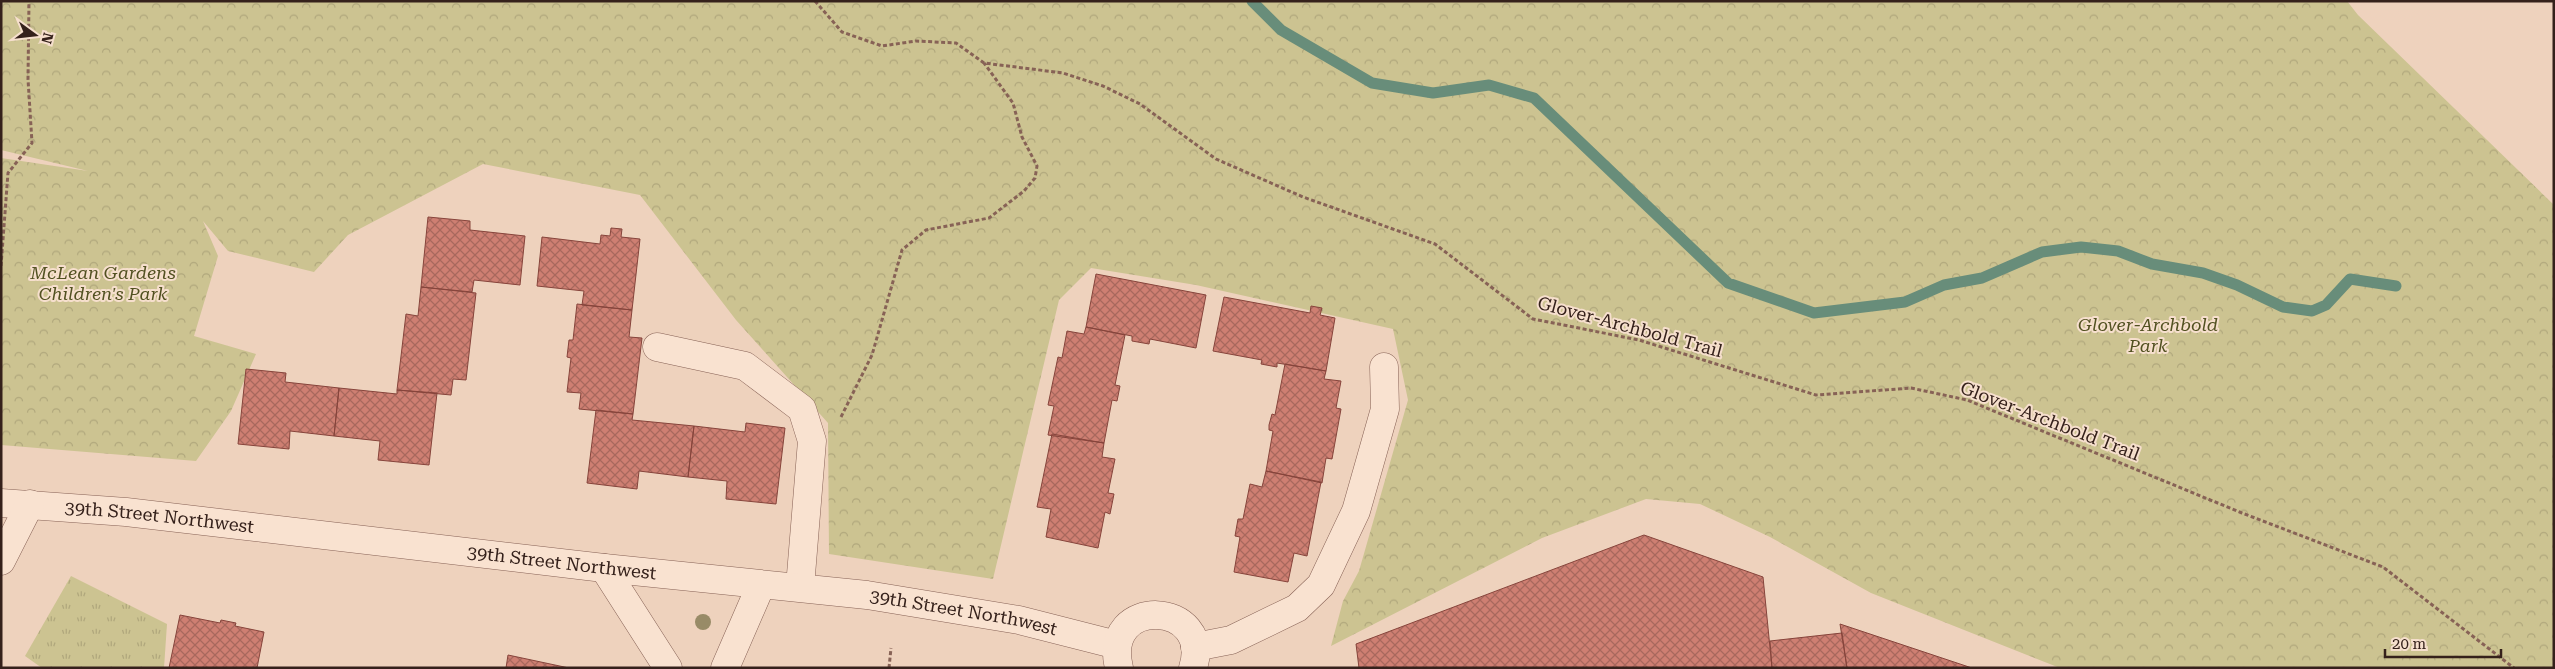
<svg xmlns="http://www.w3.org/2000/svg" width="2555" height="669" font-family="'Roboto Serif',serif">
	<style>
		.grass { fill: url(#grass-tufts) }
		.park { fill: url(#park-crowns) }
		.lines { fill: none; stroke-linecap: round; stroke-linejoin: round }
		.stream { stroke: #688d7a; stroke-width: 11 }
		.building { fill: url(#building-cross-hatch); stroke: #86443b }
		.minor-casing { stroke: #876256; stroke-width: 29 }
		.path { stroke: #876256; stroke-width: 3; stroke-dasharray: 4 2.5; stroke-linecap: butt }
		.minor { stroke: #f9e2d0; stroke-width: 28 }
		.tree { fill: #988b67 }
		.labels { text-anchor: middle; stroke-width: 4; stroke-linejoin: round; paint-order: stroke }
		.park-label { font-size: 18px; font-style: italic; fill: #525121; stroke: #f6dfcd }
		.street-label { font-size: 18px; fill: #35211b; stroke: #f6dfcd }
	</style>
	<defs>
		<pattern id="grass-tufts" width="24" height="20" patternUnits="userSpaceOnUse" patternTransform="scale(1.25)"><rect width="24" height="20" fill="#ccc391"/><path d="M3 7l-1-3M5 7V3M7 7l1-3M15 17l-1-3M17 17v-4M19 17l1-3" fill="none" stroke="#b0a77c"/></pattern>
		<pattern id="park-crowns" width="20" height="18" patternUnits="userSpaceOnUse" patternTransform="scale(1.25)"><rect width="20" height="18" fill="#ccc391"/><path d="M2 6a3 3 0 1 1 6 0M12 15a3 3 0 1 1 6 0" fill="none" stroke="#b0a77c"/></pattern>
		<pattern id="building-cross-hatch" width="8" height="8" patternUnits="userSpaceOnUse" patternTransform="scale(1.25)"><rect width="8" height="8" fill="#ce7f72"/><path d="M0 0l8 8M0 8l8-8" fill="none" stroke="#a8685d"/></pattern>
	</defs>
	<rect width="100%" height="100%" fill="#eed2bd"/>
	<!-- grass -->
	<path class="grass" d="M71,576L167,624L164,668H42L25,656Z"/>
	<!-- park -->
	<path class="park" d="M1,1H2347L2358,15L2554,205V668H2060L1871,593L1770,537L1700,504L1646,499L1542,538L1331,646L1343,601L1359,571L1408,400L1393,329L1196,285L1091,268L1059,300L993,579L829,554L828,423L736,320L640,195L483,164L348,235L314,272L228,251L203,221L218,256L194,336L256,354L231,411L196,461L1,445V158L88,171L1,150Z"/>
	<g class="lines">
		<!-- stream -->
		<path class="stream" d="M1252,1L1281,30L1372,83L1433,93L1489,85L1534,98L1728,283L1814,313L1905,302L1944,285L1982,278L2042,252L2081,247L2118,251L2152,264L2203,273L2237,285L2283,307L2312,311L2326,305L2350,279L2396,286"/>
	</g>
	<!-- building -->
	<path class="building" d="M428,217L470,221V230L525,236L520,285L474,280L472,292L421,287Z
		M611,228L622,229L621,237L640,239L632,310L582,305L584,291L537,286L542,237L600,244L601,235L610,236Z
		M1096,274L1206,295L1196,348L1150,339L1149,344L1132,341V336L1086,327Z
		M421,287L476,293L466,380L453,379L451,395L397,390L406,314L418,316Z
		M1224,297L1310,313L1311,306L1322,308L1320,315L1335,318L1326,371L1277,363V367L1261,364L1262,360L1213,351Z
		M577,304L632,310L629,337L642,338L633,414L579,409L581,393L567,392L571,358L567,357L569,340H573Z
		M1086,327L1125,335L1115,385L1120,386L1117,401L1112,400L1104,443L1048,435L1054,406L1048,405L1058,357L1062,358L1067,331L1084,334Z
		M1285,364L1326,371L1324,379L1341,381L1336,408L1341,409L1332,459L1326,458L1322,483L1266,471L1273,431L1269,430V425L1272,414L1275,415Z
		M246,369L286,373L285,382L339,388L334,436L290,431L289,449L238,444Z
		M339,388L397,394V390L437,393L429,465L378,460L380,441L334,436Z
		M596,410L633,414L632,420L694,426L688,477L639,471L637,489L587,483Z
		M746,423L785,428L776,504L726,499L727,481L688,477L694,426L745,432Z
		M1052,434L1104,443L1102,457L1115,459L1108,493L1114,494L1110,514L1105,512L1098,548L1046,537L1051,509L1037,507Z
		M1266,471L1321,482L1307,556L1294,553L1288,582L1234,572L1240,537L1235,536L1238,519H1243L1250,484L1262,487Z
		M1644,535L1763,577L1772,668H1359L1356,644Z
		M180,615L220,623L221,620L236,623L235,626L264,632L257,668H169Z
		M1840,624L1972,668H1847Z
		M1842,633L1847,668H1772L1770,641Z
		M508,655L569,668H506Z"/>
	<g class="lines">
		<!-- minor casing -->
		<g class="minor-casing">
			<g id="minor">
				<path d="M657,347L745,366L802,409L812,441L800,587"/>
				<path id="s1" d="M1,503L126,512L604,568L867,595L1019,620L1117,645"/>
				<path d="M1,561L30,504"/>
				<path d="M604,568L668,668"/>
				<path d="M1195,647L1231,640L1297,608L1321,585L1356,511L1385,409L1384,367"/>
				<path d="M725,668L761,585"/>
				<path d="M1119,668C1101,594 1214,601 1193,668"/>
			</g>
		</g>
		<!-- path -->
		<path class="path" d="M815,1L842,32L882,46L916,41L956,43L984,63L1063,73L1103,86L1140,104L1216,159L1303,197L1435,244L1533,319L1639,340L1816,395L1911,388L1967,400L2242,513L2383,567L2514,668
			M1,266L8,173L32,143L28,79L29,1
			M841,417L872,355L902,250L926,230L989,218L1024,191L1035,178L1037,166L1022,137L1013,103L984,63
			M889,668L891,648
			M999,668V667"/>
		<!-- minor -->
		<use href="#minor" class="minor"/>
	</g>
	<!-- trees -->
	<circle class="tree" cx="703" cy="622" r="8"/>
	<g class="labels">
		<!-- park labels -->
		<g class="park-label">
			<text x="103" y="279">McLean Gardens<tspan x="103" dy="21">Children's Park</tspan></text>
			<text x="2148" y="331">Glover-Archbold<tspan x="2148" dy="21">Park</tspan></text>
		</g>
		<!-- street labels -->
		<g class="street-label">
			<text transform="translate(1630 327) rotate(15)" y="6">Glover-Archbold Trail</text>
			<text transform="translate(2050 421) rotate(21)" y="6">Glover-Archbold Trail</text>
			<text dy="6" stroke="none"><textPath href="#s1" startOffset="159">39th Street Northwest</textPath></text>
			<text dy="6" stroke="none"><textPath href="#s1" startOffset="564">39th Street Northwest</textPath></text>
			<text dy="6" stroke="none"><textPath href="#s1" startOffset="969">39th Street Northwest</textPath></text>
		</g>
	</g>
	<!-- border -->
	<rect width="2555" height="669" fill="none" stroke="#35211b" stroke-width="5"/>
	<!-- north arrow -->
	<g transform="translate(35 35) rotate(105)" stroke="#f6dfcd" stroke-width="4" paint-order="stroke">
	<path d="M0-4L9 19L0 12L-9 19Z" fill="#35211b"/>
	<text y="-8" font-size="14" font-weight="bold" text-anchor="middle" fill="#35211b">N</text>
	</g>
	<!-- scale -->
	<path d="M2385 649v8h116v-8" fill="none" stroke="#35211b" stroke-width="2.5"/>
	<text x="2392" y="649" font-size="15" fill="#35211b" stroke="#f6dfcd" stroke-width="4" paint-order="stroke">20 m</text>
</svg>
